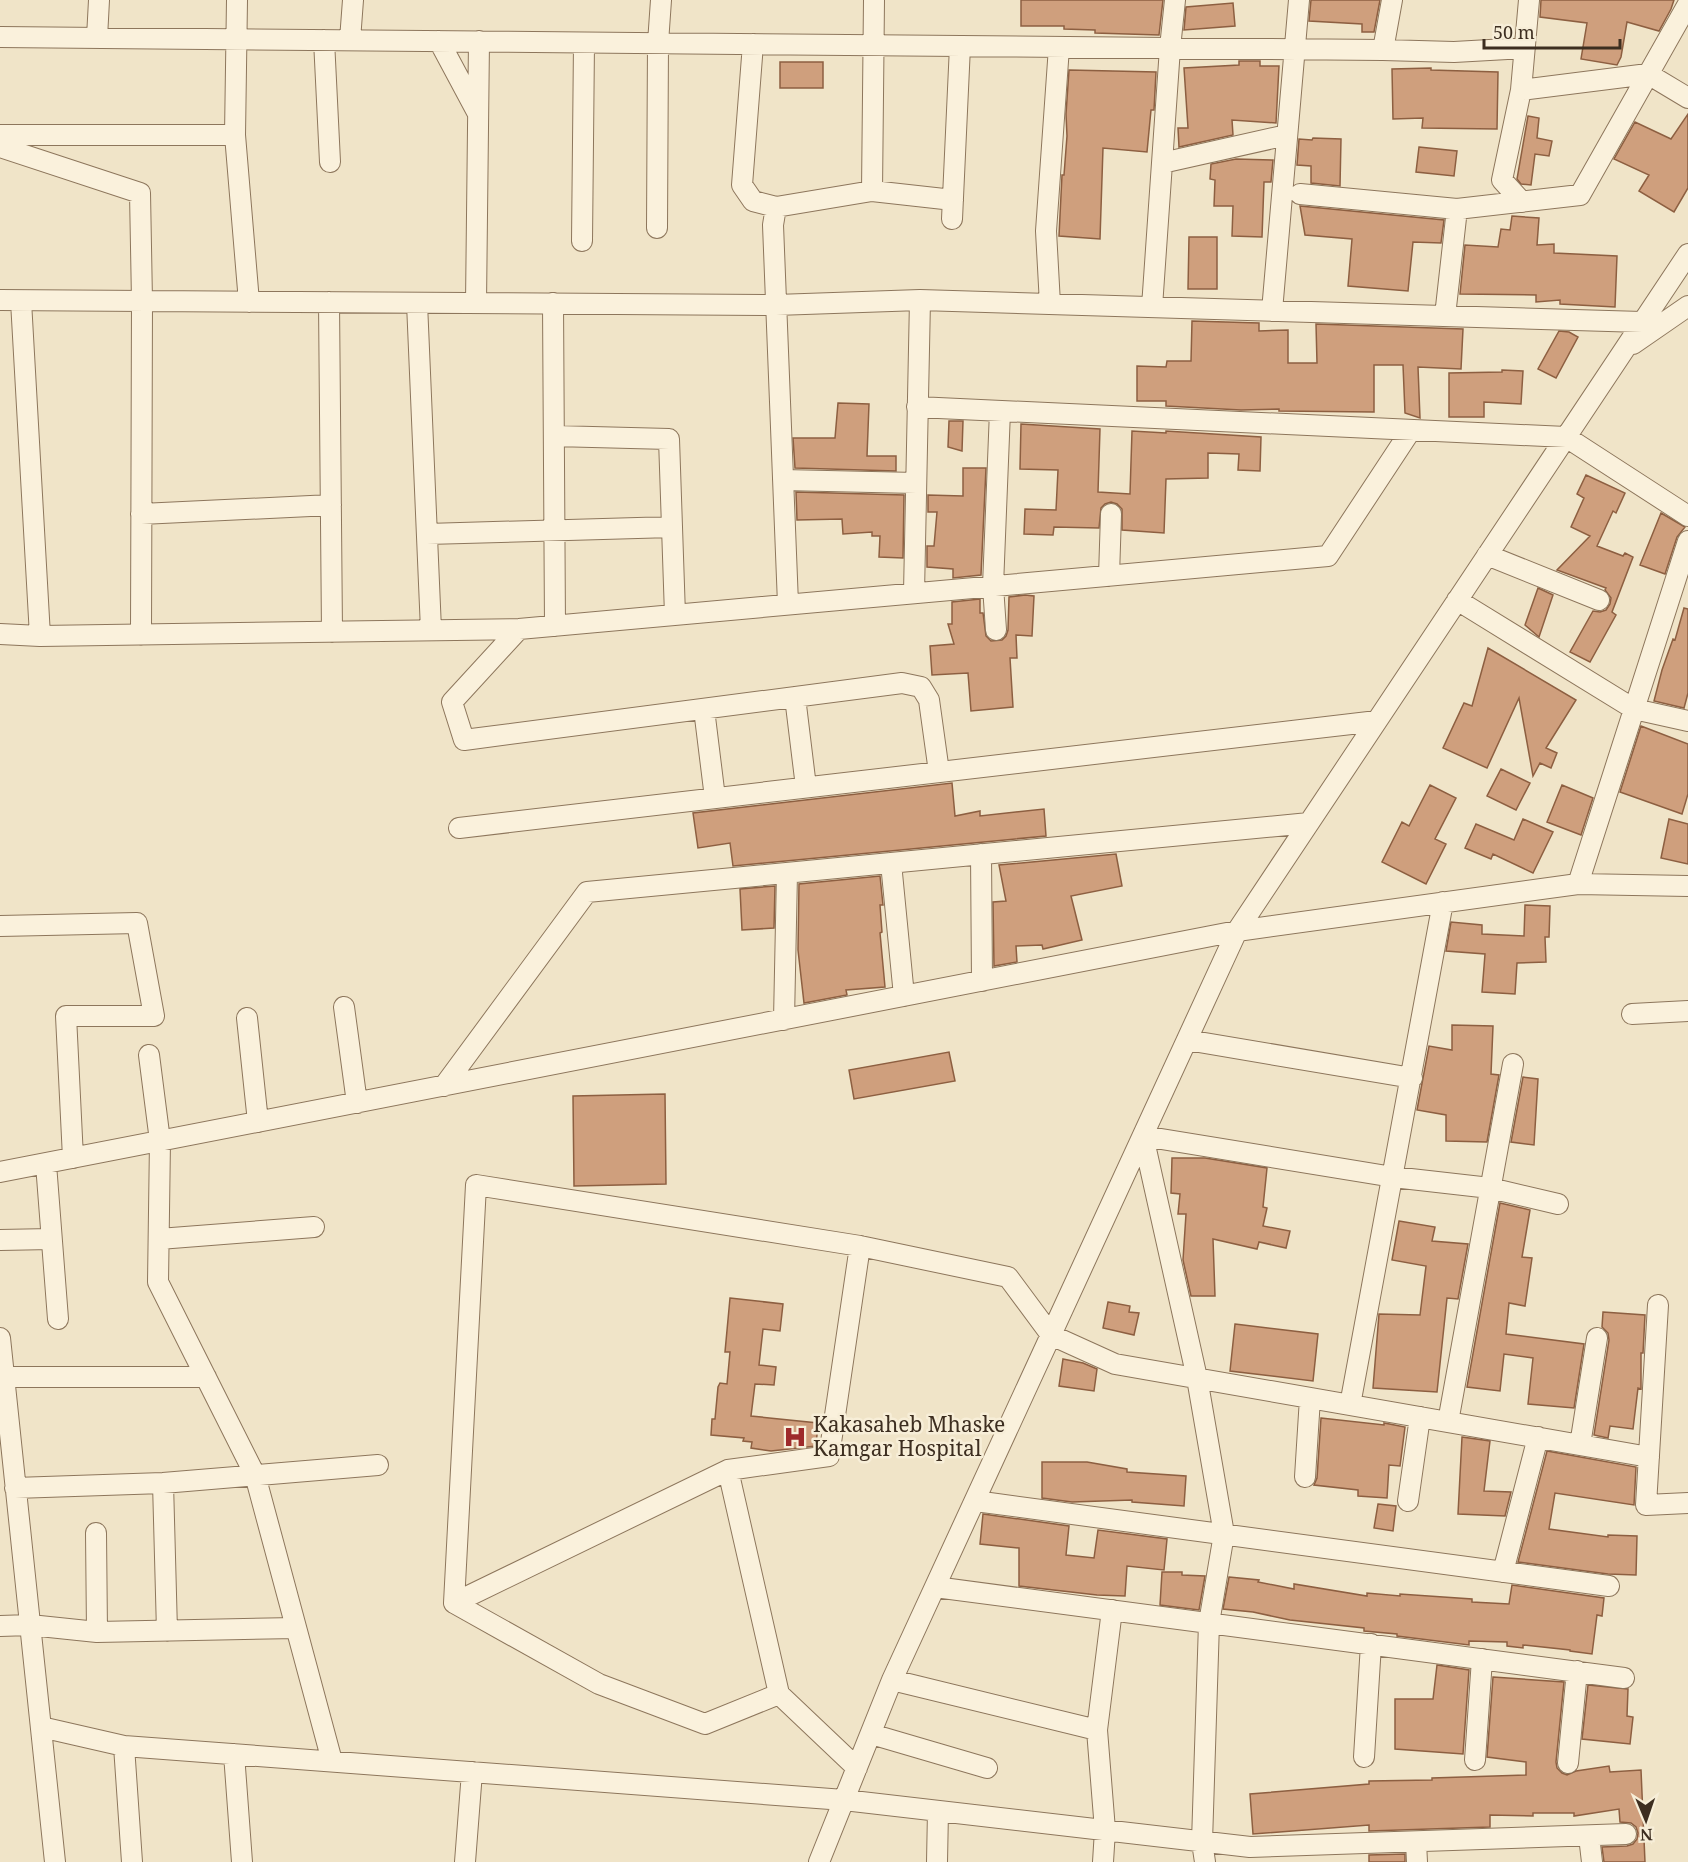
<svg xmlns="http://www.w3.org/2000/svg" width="1688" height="1862" font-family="'Noto Serif',serif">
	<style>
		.building { fill: #cf9f7d; stroke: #8d5f41; stroke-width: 1.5 }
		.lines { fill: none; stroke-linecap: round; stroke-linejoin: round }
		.street-casing { stroke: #8d765c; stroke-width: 22 }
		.street { stroke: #faf1dc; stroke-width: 20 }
		.labels { text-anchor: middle; stroke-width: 5; stroke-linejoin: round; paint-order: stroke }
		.poi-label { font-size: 21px; fill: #3d2e20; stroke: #f7eed8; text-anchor: start }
	</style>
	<rect width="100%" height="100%" fill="#f0e4c8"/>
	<!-- building -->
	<path class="building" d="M1021,0H1163L1159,35L1095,33V30L1064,29V26H1021Z
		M1311,0H1380L1374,32H1362V24L1309,21Z
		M1541,0H1674L1671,9L1659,31L1627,22L1621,57L1617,65L1581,59L1587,23L1540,17Z
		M1233,3L1235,26L1184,30L1186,7Z
		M1239,61H1260V66H1279L1276,123L1232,120L1233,135L1179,147L1178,128H1188L1184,68L1239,65Z
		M780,62H823V88H780Z
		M1431,68V70L1498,72L1497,129L1422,128L1423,118L1393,119L1392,69Z
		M1069,70L1156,72L1154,110H1151L1147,152L1103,148L1100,239L1059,236L1062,175H1064L1067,136L1066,114Z
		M1688,114V188L1674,212L1639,191L1649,175L1614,159L1635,122L1671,139Z
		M1528,116L1539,118L1537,138L1552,141L1549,156L1535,154L1531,185L1521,184L1517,179Z
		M1313,138L1341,139L1340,186L1311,183V166L1297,165L1299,139L1312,140Z
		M1419,147L1457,151L1454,176L1416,172Z
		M1236,159L1273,160L1271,182H1264L1262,237L1232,236L1233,206H1214L1215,180L1210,179L1211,164Z
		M1300,206L1444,220L1441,243L1413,242L1408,291L1348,286L1352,239L1305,235Z
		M1512,216L1539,218L1537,245L1554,244V253L1617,256L1615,307L1560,304V300L1536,302V295L1460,294L1465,245L1498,247L1501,229L1510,230Z
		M1189,237H1217V289H1188Z
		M1192,321L1259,323V331L1288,330V363H1317L1316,324L1463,329L1461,369L1418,367L1420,418L1405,413L1403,365H1374V412L1279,411V409L1241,410L1166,406V401H1137V366L1166,367L1167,361H1191Z
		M1559,331L1569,332L1578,337L1556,378L1538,369Z
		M1502,370L1523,371L1521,404L1484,402V417H1449V373L1502,372Z
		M838,403L869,404L867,456H896V471L795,468L793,438H835Z
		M949,421H963L962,451L948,447Z
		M1021,424L1100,429L1098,492L1130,494L1132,431L1166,433V431L1261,437L1260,471L1238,470L1239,454L1208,453V478L1166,479L1164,533L1122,530V509L1117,504L1111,502L1105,504L1101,508L1099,528L1054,527L1053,535L1024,534L1025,509L1056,510L1058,470L1020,469Z
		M963,468H986L981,575L953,578V569L927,567V546H934L937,512H928V495L963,496Z
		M1586,475L1625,493L1616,513L1613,511L1597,546L1623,556L1625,553L1633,557L1612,612L1616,615L1590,662L1570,652L1593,611L1600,612L1606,610L1610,604L1611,598L1605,590L1606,588L1557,570L1590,536L1571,527L1584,498L1577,494Z
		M796,492L904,495L903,558L879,557L880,536H872V532L843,534L842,519L797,520Z
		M1661,513L1685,527L1677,537L1665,574L1640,565Z
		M1538,588L1553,595L1539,637L1525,625Z
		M1025,595L1034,596L1032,636L1016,635L1017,658H1010L1013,707L971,711L968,673L932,675L930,646L954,644L948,624H952V602L980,599V613H983L986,636L991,641L1002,640L1006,636L1008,630L1009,597Z
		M1684,608L1688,609V693L1684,708L1654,701L1662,670L1673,639L1675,640Z
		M1488,648L1576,700L1546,748L1557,753L1551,768L1540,763L1533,776L1519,698L1487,768L1443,748L1464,703L1472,706Z
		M1641,726L1688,744V794L1682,814L1620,792Z
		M1501,769L1530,783L1516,810L1487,796Z
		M952,783L955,816L980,811V816L1044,809L1046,836L733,866L730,843L698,848L693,813Z
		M1430,785L1456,798L1435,839L1446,844L1426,884L1382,862L1402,822L1409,826Z
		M1562,785L1593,798L1581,835L1547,822Z
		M1523,819L1553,832L1533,873L1493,854L1491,859L1465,848L1476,824L1514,840Z
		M1669,819L1688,824V864L1661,858Z
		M1116,854L1122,886L1071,896L1082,940L1043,949L1042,945L1016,946L1017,962L994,966L993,902L1006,901L999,865Z
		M880,876L883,905H880L882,932L880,933L885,987L846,990L847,995L804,1003L798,950L799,884Z
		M775,886L774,928L742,930L740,889Z
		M1525,905L1550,906L1549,937H1545L1546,962L1517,963L1515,994L1482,992L1485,954L1446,951L1451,922L1482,925V934L1524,936Z
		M1452,1025L1493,1026L1491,1074L1499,1075L1487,1142L1446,1141V1115L1417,1110L1429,1046L1452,1050Z
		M949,1052L955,1081L854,1099L849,1070Z
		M1523,1077L1538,1079L1534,1145L1511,1142Z
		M665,1094L666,1184L574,1186L573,1096Z
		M1172,1158H1205L1267,1168L1263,1207L1267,1208L1263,1226L1290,1231L1286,1248L1259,1242L1257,1249L1213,1239L1215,1296H1191L1183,1260L1186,1214H1178L1180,1194L1171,1193Z
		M1500,1203L1530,1210L1522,1257L1532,1258L1525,1306L1509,1303L1506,1334L1584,1344L1574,1408L1528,1404L1533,1358L1504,1354L1500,1391L1467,1387Z
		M1399,1221L1435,1227L1432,1241L1468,1244L1458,1299L1447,1298L1437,1392L1373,1388L1379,1314L1420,1315L1426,1266L1392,1260Z
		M730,1298L783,1304L780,1331L763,1329L759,1365L776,1367L774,1385L755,1384L751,1416L818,1423L816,1446L771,1451L751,1448L752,1442L743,1441L744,1438L711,1435L712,1419H715L718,1387L720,1383L727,1384L730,1352H725Z
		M1108,1302L1130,1306L1129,1312L1139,1313L1134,1335L1103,1328Z
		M1603,1312L1645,1315L1643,1353H1641V1389L1638,1388L1633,1429L1610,1426L1608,1438L1594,1435L1609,1340L1608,1333L1602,1327Z
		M1235,1324L1318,1334L1313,1381L1230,1371Z
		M1063,1359L1083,1363L1097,1369L1094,1391L1059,1386Z
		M1321,1418L1384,1425V1423L1405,1427L1400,1466L1389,1465L1387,1498L1358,1496V1490L1314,1485L1317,1478Z
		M1462,1437L1490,1441L1484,1491L1511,1492L1505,1516L1458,1514Z
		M1547,1451L1636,1467L1634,1505L1555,1493L1549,1529L1608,1537V1535L1637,1536L1636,1575L1608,1574L1518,1562Z
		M1042,1462H1087L1127,1469V1472L1186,1476L1184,1506L1132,1502V1500L1072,1502L1042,1498Z
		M1378,1504L1396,1506L1393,1531L1374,1528Z
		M983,1514L1069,1526L1066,1555L1094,1558L1098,1530L1167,1539L1164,1570L1127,1566L1125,1596L1097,1595L1019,1586V1548L980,1544Z
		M1162,1572H1182V1575L1205,1576L1199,1610L1160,1605Z
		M1229,1577L1259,1580L1258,1582L1294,1589V1584L1367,1596V1593L1400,1596V1594L1472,1599V1602L1509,1604L1512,1585L1604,1598L1602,1616L1597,1615L1592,1654L1570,1651V1650L1523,1645V1648L1507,1646V1642L1469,1641V1645L1397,1636V1634L1364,1631V1628L1290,1620L1253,1612L1223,1609Z
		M1437,1665L1469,1670L1463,1754L1395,1749V1699H1433Z
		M1493,1677L1564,1682L1556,1762L1557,1768L1562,1773L1567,1775L1576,1771L1609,1766L1610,1772L1641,1770L1645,1862H1604L1602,1847L1627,1846L1633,1844L1637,1839L1638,1833L1636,1827L1631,1823L1620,1822L1619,1809L1574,1816V1813H1533V1816L1490,1815V1827L1369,1831V1825L1253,1834L1250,1794L1369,1784V1781L1432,1780V1778L1526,1775V1762L1487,1757Z
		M1588,1685L1628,1689L1627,1716L1633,1717L1630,1744L1582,1739Z
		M1405,1854V1862H1369V1855Z"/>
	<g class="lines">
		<!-- street casing -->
		<g class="street-casing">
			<path id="street" d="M237,0L235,135L249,302
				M0,37L1383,50L1392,0
				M97,38L99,0
				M324,40L330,162
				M350,40L353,0
				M439,41L477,112
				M753,44L742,185L753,201L776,207L872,191L953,200
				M1383,50L1454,52L1525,48
				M1521,90L1648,74L1688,98
				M0,135H235
				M0,147L140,193L142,301L141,635
				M1162,163L1287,135
				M872,191L874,0
				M1300,194L1457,209
				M1522,202L1502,180L1521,90L1529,0
				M776,207L773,225L788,604
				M952,219L960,46
				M657,228L658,43L661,0
				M582,241L584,43
				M0,300L776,305L920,300L1642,322
				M21,301L40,636
				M329,302L332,632
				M417,303L431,630
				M476,303L479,41
				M553,303L555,626
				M1050,304L1046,231L1059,47
				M1152,307L1170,48L1175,0
				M1272,311L1299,0
				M1445,316L1457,209L1580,195L1688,4
				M1633,344L1688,306
				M917,407L1566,437L1688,516
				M554,436L669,439L675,615
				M783,480L916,483
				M141,514L331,505
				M427,534L672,527
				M1487,555L1599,600
				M1109,576L1111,514
				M914,593L920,300
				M1457,600L1634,709L1688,721
				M519,629L452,702L464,740L902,683L921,687L929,700L939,772
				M996,630L993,586L1000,411
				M0,634L40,636L519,629L1328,556L1411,430
				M795,697L806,787
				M704,709L715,798
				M459,828L1377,721
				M981,854L982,981
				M891,863L904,996
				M1578,884L1688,541
				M0,926L137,923L154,1016H66L73,1158
				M344,1007L357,1103
				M1632,1014L1688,1011
				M247,1018L258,1122
				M784,1020L787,873
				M1187,1040L1412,1078
				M149,1055L160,1141L158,1282L255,1475L332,1761
				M444,1086L587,892L1309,823
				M46,1164L58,1319
				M0,1172L1237,931L1578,884L1688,886
				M159,1239L314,1227
				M0,1240L51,1239
				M860,1246L829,1456L728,1470L454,1603L476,1185L860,1246L1008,1277L1051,1335L1115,1364L1649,1457
				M1658,1305L1646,1505L1688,1503
				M0,1338L55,1862
				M4,1377H206
				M1350,1405L1443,902
				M1448,1422L1513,1064
				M1580,1445L1597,1338
				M728,1470L779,1694
				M1305,1477L1310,1398
				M163,1483L167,1631
				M15,1488L163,1483L378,1465
				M975,1501L1609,1586
				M1408,1501L1420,1417
				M96,1533L97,1632
				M1503,1572L1538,1437
				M935,1587L1624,1678
				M454,1603L599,1684L705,1724L779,1694L857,1768
				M0,1626L30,1625L97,1632L296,1628
				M892,1680L1097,1730L1112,1610
				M41,1727L124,1746L844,1800L1250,1847L1626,1834
				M1097,1730L1105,1830L1103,1862
				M871,1734L987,1768
				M124,1746L132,1862
				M234,1754L242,1862
				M1364,1757L1371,1644
				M1475,1760L1482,1659
				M1568,1763L1577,1671
				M1589,1836L1592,1862
				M1416,1842L1417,1862
				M465,1862L472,1772
				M819,1862L892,1680L1237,931L1688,254
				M937,1862L938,1811
				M1205,1862L1202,1842L1209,1623L1224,1534L1197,1378L1143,1136L1393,1177L1490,1188L1558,1204"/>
		</g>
		<!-- street -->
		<use href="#street" class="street"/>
	</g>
	<!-- icons -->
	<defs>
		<g id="hospital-bare" transform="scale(1.8)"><path d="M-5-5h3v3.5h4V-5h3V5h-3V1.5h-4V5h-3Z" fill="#9e2a2b" stroke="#f7eed8" stroke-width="2.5" paint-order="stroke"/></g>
	</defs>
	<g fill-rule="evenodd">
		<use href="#hospital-bare" x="795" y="1437"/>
	</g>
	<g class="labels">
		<!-- poi labels -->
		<g class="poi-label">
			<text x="813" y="1432">Kakasaheb Mhaske<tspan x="813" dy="24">Kamgar Hospital</tspan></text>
		</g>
	</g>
	<!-- north arrow -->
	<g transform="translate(1646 1820) rotate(178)" stroke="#f7eed8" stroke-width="4.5" paint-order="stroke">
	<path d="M0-4.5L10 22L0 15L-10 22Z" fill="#3d2e20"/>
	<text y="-9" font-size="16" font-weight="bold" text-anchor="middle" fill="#3d2e20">N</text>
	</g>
	<!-- scale -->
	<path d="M1484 39v9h136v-9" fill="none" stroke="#3d2e20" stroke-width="3"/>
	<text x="1493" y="39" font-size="18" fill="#3d2e20" stroke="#f7eed8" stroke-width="4.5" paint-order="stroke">50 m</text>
</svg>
